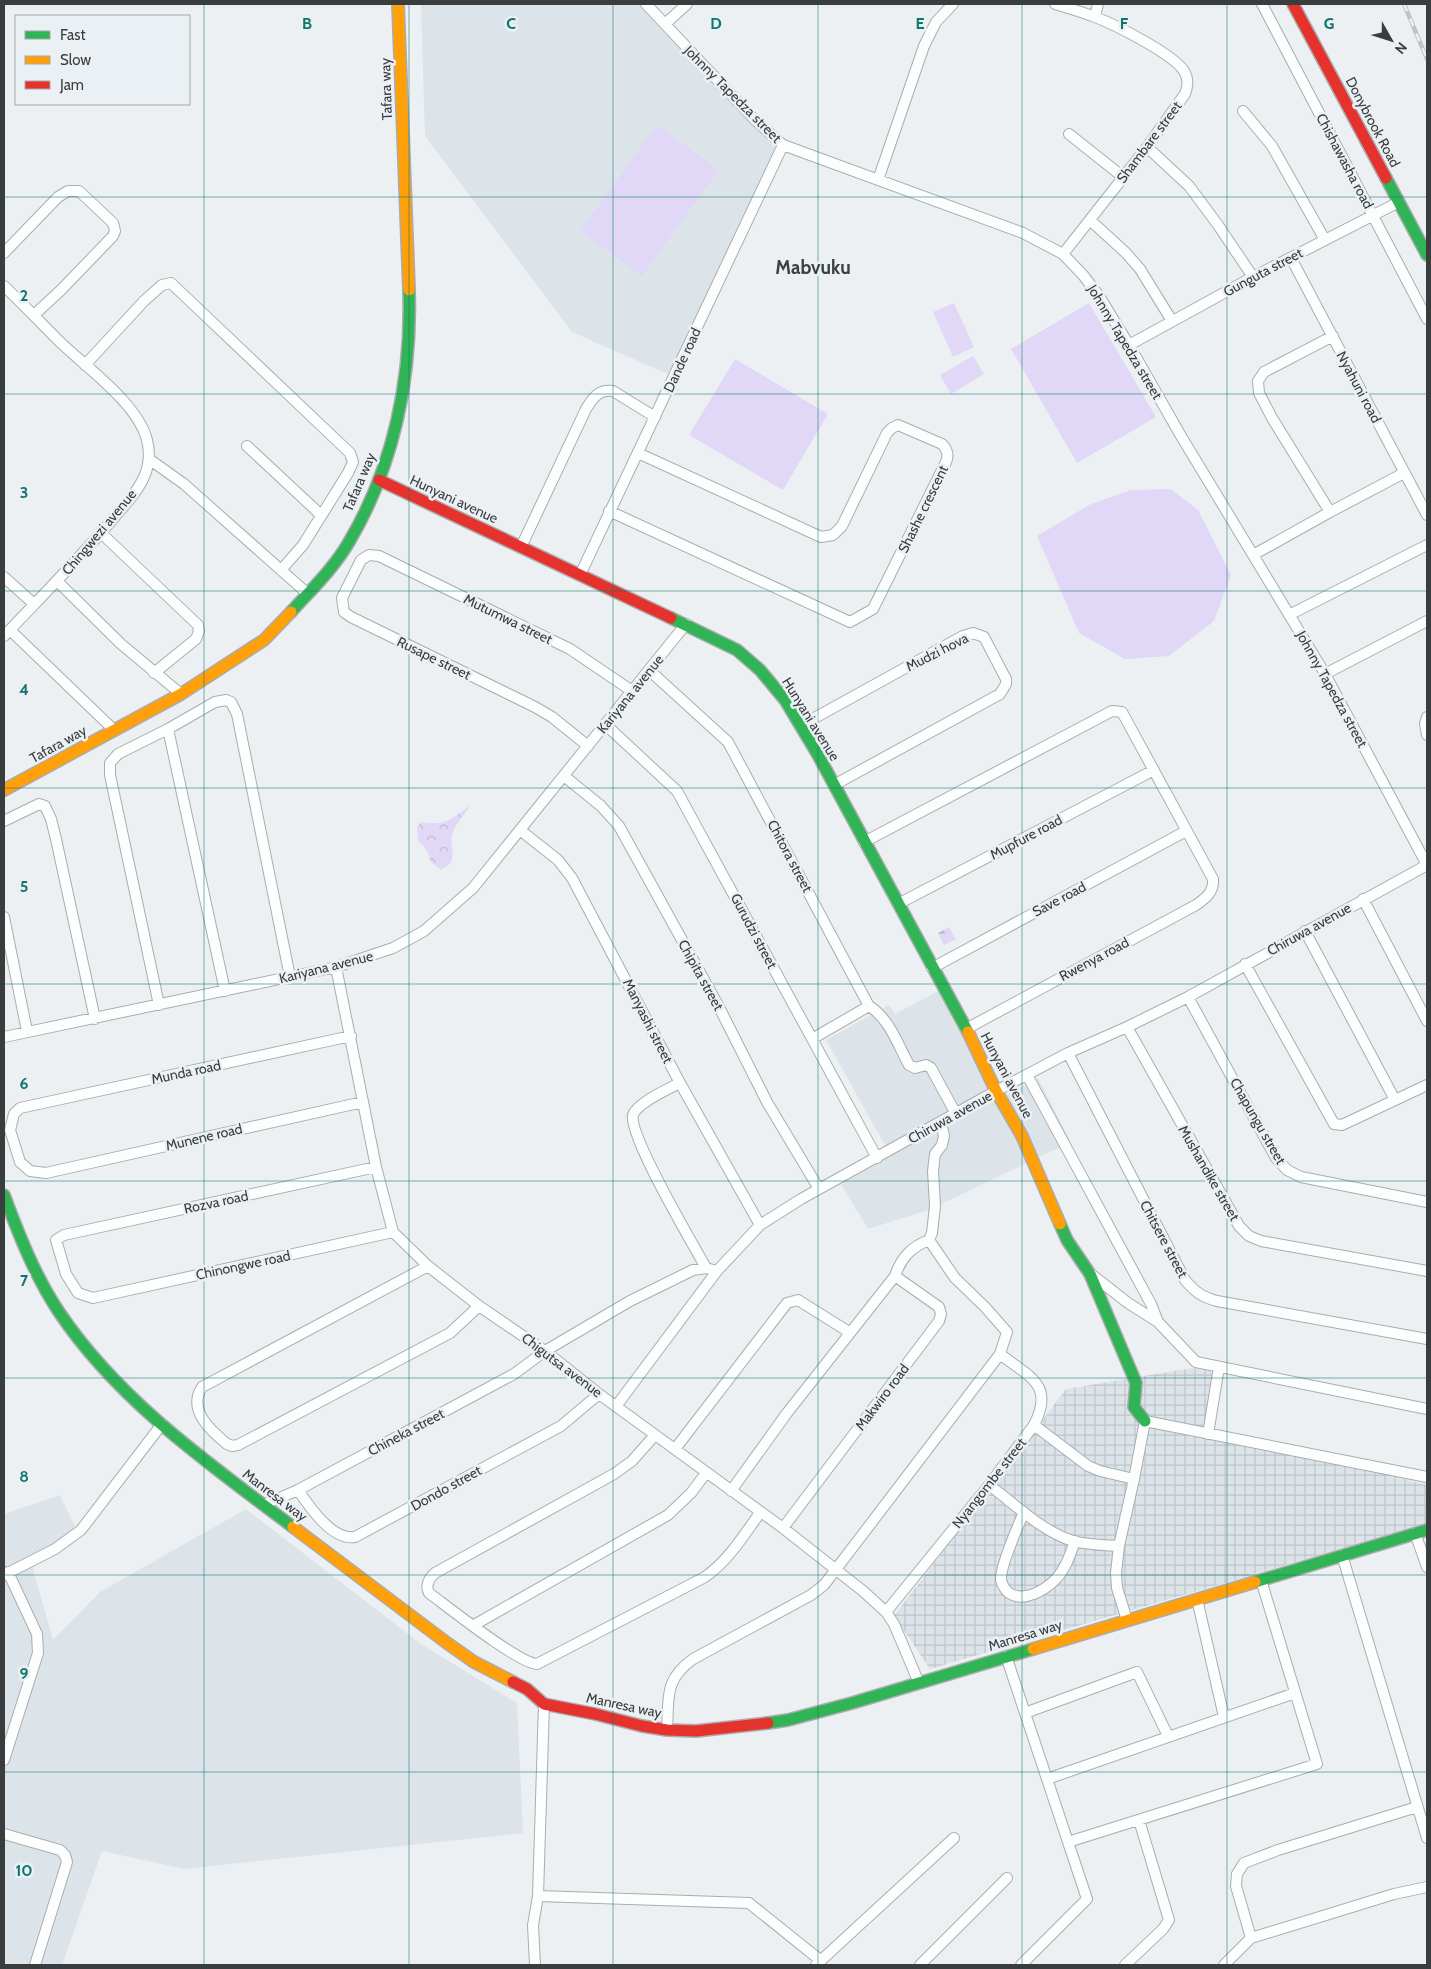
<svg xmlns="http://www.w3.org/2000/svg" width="1431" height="1969" font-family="Cabin,sans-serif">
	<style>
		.built { fill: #dce4ea }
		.industrial { fill: url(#industrial-grid) }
		.forest { fill: url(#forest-firs) }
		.park { fill: url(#park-crowns) }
		.garden { fill: #e0d8f6 }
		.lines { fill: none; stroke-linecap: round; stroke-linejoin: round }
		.street-casing { stroke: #aaacae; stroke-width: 12 }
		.fast-casing { stroke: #aaacae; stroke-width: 14 }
		.slow-casing { stroke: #aaacae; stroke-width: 14 }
		.jam-casing { stroke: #aaacae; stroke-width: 14 }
		.street { stroke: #fcfdfd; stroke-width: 10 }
		.fast { stroke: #30b455; stroke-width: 11 }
		.slow { stroke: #ff9f0a; stroke-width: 11 }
		.jam { stroke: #e5322d; stroke-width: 11 }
		.rail-casing { stroke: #c2c2c2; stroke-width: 4.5 }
		.rail { stroke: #ebf0f4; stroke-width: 2.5; stroke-dasharray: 8; stroke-linecap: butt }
		.grid { fill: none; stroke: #0f766e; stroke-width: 1; stroke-opacity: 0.55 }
		.labels { text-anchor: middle; stroke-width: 5; stroke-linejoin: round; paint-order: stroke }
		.street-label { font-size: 14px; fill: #3a3c3d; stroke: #ebf0f4 }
		.district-label { font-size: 19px; font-weight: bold; fill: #3d4144; stroke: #ebf0f4 }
		.grid-label { font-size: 16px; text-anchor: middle; font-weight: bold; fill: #0f766e; stroke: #ebf0f4; stroke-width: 5; stroke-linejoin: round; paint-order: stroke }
	</style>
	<defs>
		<pattern id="industrial-grid" width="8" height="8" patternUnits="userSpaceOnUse" patternTransform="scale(1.25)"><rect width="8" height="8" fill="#dce4ea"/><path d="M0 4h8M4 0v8" fill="none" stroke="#bec4ca"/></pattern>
		<pattern id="forest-firs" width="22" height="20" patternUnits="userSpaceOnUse" patternTransform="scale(1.25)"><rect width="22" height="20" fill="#e0d8f6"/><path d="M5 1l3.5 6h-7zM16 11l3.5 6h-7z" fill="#c1bad4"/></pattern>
		<pattern id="park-crowns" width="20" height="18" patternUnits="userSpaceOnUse" patternTransform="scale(1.25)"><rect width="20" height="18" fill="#e0d8f6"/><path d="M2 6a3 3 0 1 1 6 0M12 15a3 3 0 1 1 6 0" fill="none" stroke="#c1bad4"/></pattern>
	</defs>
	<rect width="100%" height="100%" fill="#edf0f2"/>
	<!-- built -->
	<path class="built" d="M421,4H646L780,145L670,375L572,332L425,136Z
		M942,989L999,1099L1038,1078L1071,1142L931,1209L868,1229L841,1184L891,1156L826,1040L889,1005L895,1014Z
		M60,1495L80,1537L32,1565L53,1640L100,1592L246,1509L421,1644L517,1703L523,1833L184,1869L102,1851L62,1965H4V1514Z"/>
	<!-- industrial -->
	<path class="industrial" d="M1192,1368L1216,1372L1208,1428L1427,1485V1524L930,1669L894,1616L1066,1389Z"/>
	<!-- forest -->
	<path class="forest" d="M949,927L956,939L944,945L938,933Z"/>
	<!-- park -->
	<path class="park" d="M471,805C465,814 457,822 453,832C447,847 462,860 441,870L430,861C429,853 425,846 418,841L417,829L420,822C446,826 450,820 471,805Z"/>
	<!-- garden -->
	<path class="garden" d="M657,125L719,170L642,276L580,231Z
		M954,303L974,347L953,357L933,312Z
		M1089,303L1156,417L1077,463L1011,349Z
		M973,356L984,374L951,394L940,375Z
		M735,359L828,414L783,490L689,435Z
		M1171,489L1198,510L1231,575L1214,621L1169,656L1125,659L1079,633L1037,536L1089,505L1131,490Z"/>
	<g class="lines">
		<!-- street casing -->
		<g class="street-casing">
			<path id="street" d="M646,4L755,120L783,145L1023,233L1063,254L1083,275L1099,296L1129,345L1181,436L1325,674L1427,865
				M1055,4C1068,8 1082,12 1095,17C1116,25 1173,54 1184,71C1189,79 1188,86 1185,94L1147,147L1063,254
				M1262,4L1427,319
				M1095,17L1098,4
				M665,24L687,4
				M1243,111L1272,146L1325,240
				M1069,134L1123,177
				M1147,147L1189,186L1218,225L1253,277
				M878,180L924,46L936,22L953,4
				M1090,220L1126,253L1140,269L1172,321
				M4,253L58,197L68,191H79L113,223L115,231L113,236L61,290L34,315
				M1291,258L1427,515
				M4,286C23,304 41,323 60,342C86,367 138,404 147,440C150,452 149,466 144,477C137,493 123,507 112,520C78,560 40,598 4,636
				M1129,345L1253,277L1399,202
				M85,365L144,301L162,285L171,283L350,453L353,462L348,473L303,545L281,570
				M247,446L321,515
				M149,459L184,484L308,594
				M609,511L850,622L873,609L946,462C949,455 947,449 942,444L898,425L892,428L887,433L842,526L833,535L821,537L638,453
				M1330,512L1272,418L1259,393L1258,381L1264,372L1333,336
				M101,533L198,625L199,631L196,639L154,673
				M521,547L586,409C593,398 598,389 613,391L655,417
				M1253,555L1330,512L1404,473
				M580,575L783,145
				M4,577L34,604
				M57,581L121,644L181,694
				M1289,615L1427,545
				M10,630L114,730
				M649,670L728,742L869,1006L812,1039
				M1325,674L1427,621
				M1427,717L1425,724L1427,735
				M606,725L677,791L877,1158
				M800,726L963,636L973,633L984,637L1006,679V684L1000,694L834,785
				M168,729L225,991
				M588,746L552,717L535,707L351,617L344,612L342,598L361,560L369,555L379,556L570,649L632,691
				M564,776L601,806L619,826L719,1007L767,1102L819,1189
				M4,821L39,804L45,806L51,819L56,839L95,1019
				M520,830L558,860L572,878L680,1083L760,1225
				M864,842L1112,711L1122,712L1213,879C1214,892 1206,898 1196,905L966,1029
				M1363,899L1427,1021
				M898,904L1154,770
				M4,917L27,1031
				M1305,931L1395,1100
				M1245,964L1334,1124L1342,1125L1427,1085
				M336,967L376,1167L393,1232L428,1266L479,1306L545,1351L599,1394L783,1528L863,1591L886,1612L894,1624L919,1683
				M932,968L1186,831
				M1188,997L1276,1158L1287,1170L1301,1177L1427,1202
				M159,1005L110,775V763L118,754L168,729L215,702L226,700L231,702L237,714L290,977
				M869,1006C889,1018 898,1045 909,1065L915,1068L926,1065L931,1068L956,1114
				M1127,1027L1239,1226L1249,1236L1261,1241L1427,1271
				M351,1036L20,1108L14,1114L10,1130L20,1162L30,1171L46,1173L363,1102
				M4,1037L336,967L393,948L424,931L473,888L686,624
				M1068,1053L1185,1280C1195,1292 1202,1297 1217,1301L1427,1339
				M1027,1075L1151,1304L1158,1322
				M680,1083C668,1089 637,1103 633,1115C628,1135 693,1244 706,1268
				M376,1167L64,1235L56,1240L66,1274L78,1293L93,1298L393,1232
				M929,1240L932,1233L935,1206L933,1171L935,1154L942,1145L944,1136L941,1122
				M428,1266L202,1387C187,1410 211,1431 227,1444L232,1446L238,1445L450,1333L479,1306
				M1091,1274L1128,1303L1158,1322L1196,1362L1427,1409
				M617,1405L717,1271L760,1225L801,1199L996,1091L1068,1053L1127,1027L1188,997L1427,865
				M1034,1425L1088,1466L1100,1471L1134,1479
				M1208,1434L1219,1367
				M655,1435L632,1461L614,1474L435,1573C429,1578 425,1586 429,1593C448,1607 518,1663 537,1664L705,1577C729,1560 743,1536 760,1513
				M675,1449L787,1303L798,1300L849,1332
				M989,1485C1015,1504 1041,1531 1073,1541C1087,1545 1104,1545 1119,1546
				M298,1490C309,1506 332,1541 355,1537L561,1426L599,1394
				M263,1505L298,1490L514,1374L545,1351L630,1301L693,1270L706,1268L717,1271
				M1024,1512C1018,1526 1000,1566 1001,1580C1002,1585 1006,1591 1009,1593C1024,1603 1045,1590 1056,1579C1066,1568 1070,1555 1075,1541
				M783,1528L939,1321L941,1314L939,1307L895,1276
				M1415,1533L1427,1567
				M1342,1555L1427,1838
				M4,1575L55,1549L81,1530L162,1424
				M1197,1599L1224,1717
				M886,1612L989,1485L1034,1425C1055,1384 1029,1377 1000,1354
				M1127,1620L1117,1588L1116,1573L1119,1546L1134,1479L1145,1421L1427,1477
				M474,1625L668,1515L691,1493L706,1473
				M1006,1656L1087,1899L1021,1965
				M1025,1713L1137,1672L1168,1736
				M667,1730C669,1697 664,1680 693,1659L811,1595L824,1585L1000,1354L1007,1332L985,1307L955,1278L929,1240C911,1247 901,1258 895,1276L787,1413L731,1491
				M4,1760L38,1653L37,1634L8,1572
				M1047,1779L1295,1693
				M4,1834L60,1850L65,1855L67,1862L35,1965
				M1068,1842L1317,1764L1261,1580
				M538,1896L749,1903L820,1960
				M1251,1938L1236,1886L1237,1874L1244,1863L1278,1850L1417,1807
				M535,1965L533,1925L538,1896L544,1704
				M816,1965L954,1838
				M920,1965L1007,1878
				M1125,1965L1163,1929L1169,1920L1139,1820
				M1224,1965L1251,1938L1394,1894L1427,1887"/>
		</g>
		<!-- fast casing -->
		<g class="fast-casing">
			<path id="fast" d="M1386,178L1427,255
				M291,612C311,590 334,568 349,542C394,466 412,378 409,290
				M671,618L737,650L760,670L785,700L818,755L968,1032
				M4,1195C19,1235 35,1276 59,1312C118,1400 209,1464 293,1527
				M1060,1224L1067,1240L1090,1274L1136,1383L1134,1407L1145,1421
				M1255,1582L1427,1530
				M768,1723L788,1720L852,1703L1033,1649"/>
		</g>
		<!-- slow casing -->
		<g class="slow-casing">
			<path id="slow" d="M398,4L409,290
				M4,790L181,694L264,640L291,612
				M968,1032L996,1091L1022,1136L1060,1224
				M293,1527L447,1643L474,1662L513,1682
				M1033,1649L1255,1582"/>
		</g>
		<!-- jam casing -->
		<g class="jam-casing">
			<path id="jam" d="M1293,4L1386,178
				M379,480L671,618
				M513,1682L527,1689L544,1704L595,1714L642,1726L667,1730L696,1731L768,1723"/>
		</g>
		<!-- street -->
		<use href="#street" class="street"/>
		<!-- fast -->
		<use href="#fast" class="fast"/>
		<!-- slow -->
		<use href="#slow" class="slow"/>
		<!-- jam -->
		<use href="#jam" class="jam"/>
		<!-- rail casing -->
		<g class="rail-casing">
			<path id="rail" d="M1404,4L1427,59"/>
		</g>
		<!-- rail -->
		<use href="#rail" class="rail"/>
	</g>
	<!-- grid -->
	<path class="grid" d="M204,4V1965M409,4V1965M613,4V1965M818,4V1965M1022,4V1965M1227,4V1965M4,197H1427M4,394H1427M4,591H1427M4,788H1427M4,984H1427M4,1181H1427M4,1378H1427M4,1575H1427M4,1772H1427"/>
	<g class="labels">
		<!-- street labels -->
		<g class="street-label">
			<text transform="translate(386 89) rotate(-92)" y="5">Tafara way</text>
			<text transform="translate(733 94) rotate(45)" y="5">Johnny Tapedza street</text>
			<text transform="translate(1373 122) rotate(62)" y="5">Donybrook Road</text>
			<text transform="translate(1149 142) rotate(-53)" y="5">Shambare street</text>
			<text transform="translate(1345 161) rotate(62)" y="5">Chishawasha road</text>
			<text transform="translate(1263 272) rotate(-28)" y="5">Gunguta street</text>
			<text transform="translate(1125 342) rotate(59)" y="5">Johnny Tapedza street</text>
			<text transform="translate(682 360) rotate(-65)" y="5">Dande road</text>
			<text transform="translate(1359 387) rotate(62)" y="5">Nyahuni road</text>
			<text transform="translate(359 482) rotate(-67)" y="5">Tafara way</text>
			<text transform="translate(454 499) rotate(25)" y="5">Hunyani avenue</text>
			<text transform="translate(923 509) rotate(-64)" y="5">Shashe crescent</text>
			<text transform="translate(99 532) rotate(-50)" y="5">Chingwezi avenue</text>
			<text transform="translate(508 619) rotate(26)" y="5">Mutumwa street</text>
			<text transform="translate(937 652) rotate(-27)" y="5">Mudzi hova</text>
			<text transform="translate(434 658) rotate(26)" y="5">Rusape street</text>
			<text transform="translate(1332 689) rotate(61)" y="5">Johnny Tapedza street</text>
			<text transform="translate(630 694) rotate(-51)" y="5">Kariyana avenue</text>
			<text transform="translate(811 719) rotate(58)" y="5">Hunyani avenue</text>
			<text transform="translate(58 744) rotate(-29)" y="5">Tafara way</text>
			<text transform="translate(1026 837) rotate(-28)" y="5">Mupfure road</text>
			<text transform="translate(790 856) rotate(62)" y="5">Chitora street</text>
			<text transform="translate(1059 899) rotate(-28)" y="5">Save road</text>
			<text transform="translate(1309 929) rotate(-29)" y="5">Chiruwa avenue</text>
			<text transform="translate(754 931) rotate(62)" y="5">Gurudzi street</text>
			<text transform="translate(1094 959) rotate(-28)" y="5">Rwenya road</text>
			<text transform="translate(326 967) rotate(-14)" y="5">Kariyana avenue</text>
			<text transform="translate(701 975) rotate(61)" y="5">Chipita street</text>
			<text transform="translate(648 1021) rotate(63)" y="5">Manyashi street</text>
			<text transform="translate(186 1072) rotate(-12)" y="5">Munda road</text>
			<text transform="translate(1007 1075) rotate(62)" y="5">Hunyani avenue</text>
			<text transform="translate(950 1117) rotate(-29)" y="5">Chiruwa avenue</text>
			<text transform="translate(1258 1121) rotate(60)" y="5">Chapungu street</text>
			<text transform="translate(204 1137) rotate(-13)" y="5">Munene road</text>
			<text transform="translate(1209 1173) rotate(60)" y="5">Mushandike street</text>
			<text transform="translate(216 1202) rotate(-12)" y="5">Rozva road</text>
			<text transform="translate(1164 1239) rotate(62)" y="5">Chitsere street</text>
			<text transform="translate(243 1265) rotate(-12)" y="5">Chinongwe road</text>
			<text transform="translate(562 1365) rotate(37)" y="5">Chigutsa avenue</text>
			<text transform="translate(882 1397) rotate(-53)" y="5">Makwiro road</text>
			<text transform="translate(406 1432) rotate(-28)" y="5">Chineka street</text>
			<text transform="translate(989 1483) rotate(-52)" y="5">Nyangombe street</text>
			<text transform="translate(446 1488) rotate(-29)" y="5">Dondo street</text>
			<text transform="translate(275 1495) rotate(37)" y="5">Manresa way</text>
			<text transform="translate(1025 1635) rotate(-17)" y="5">Manresa way</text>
			<text transform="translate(624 1705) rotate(12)" y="5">Manresa way</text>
		</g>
		<!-- district labels -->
		<g class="district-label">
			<text x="813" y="274">Mabvuku</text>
		</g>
	</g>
	<g class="grid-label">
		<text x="307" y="29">B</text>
		<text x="511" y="29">C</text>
		<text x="716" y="29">D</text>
		<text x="920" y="29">E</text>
		<text x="1124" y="29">F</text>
		<text x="1329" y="29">G</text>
		<text x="24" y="301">2</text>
		<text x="24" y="498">3</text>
		<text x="24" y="695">4</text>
		<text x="24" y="892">5</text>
		<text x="24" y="1089">6</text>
		<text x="24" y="1286">7</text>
		<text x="24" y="1482">8</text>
		<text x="24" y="1679">9</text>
		<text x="24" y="1876">10</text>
	</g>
	<!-- border -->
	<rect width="1431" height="1969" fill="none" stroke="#3a3c3d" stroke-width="10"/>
	<!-- legend -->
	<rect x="15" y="15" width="175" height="90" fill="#ebf0f4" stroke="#a4a8ab"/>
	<rect x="25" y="31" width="25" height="8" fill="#30b455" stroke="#a4a8ab"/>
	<text x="60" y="40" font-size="15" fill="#3a3c3d">Fast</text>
	<rect x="25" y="56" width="25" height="8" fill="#ff9f0a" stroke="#a4a8ab"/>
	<text x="60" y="65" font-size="15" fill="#3a3c3d">Slow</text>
	<rect x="25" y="81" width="25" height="8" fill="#e5322d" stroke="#a4a8ab"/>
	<text x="60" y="90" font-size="15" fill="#3a3c3d">Jam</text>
	<!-- north arrow -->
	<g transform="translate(1391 40) rotate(129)" stroke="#ebf0f4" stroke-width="4" paint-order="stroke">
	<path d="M0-4L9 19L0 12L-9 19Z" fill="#3a3c3d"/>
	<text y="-8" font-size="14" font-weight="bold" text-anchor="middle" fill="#3a3c3d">N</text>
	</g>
</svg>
